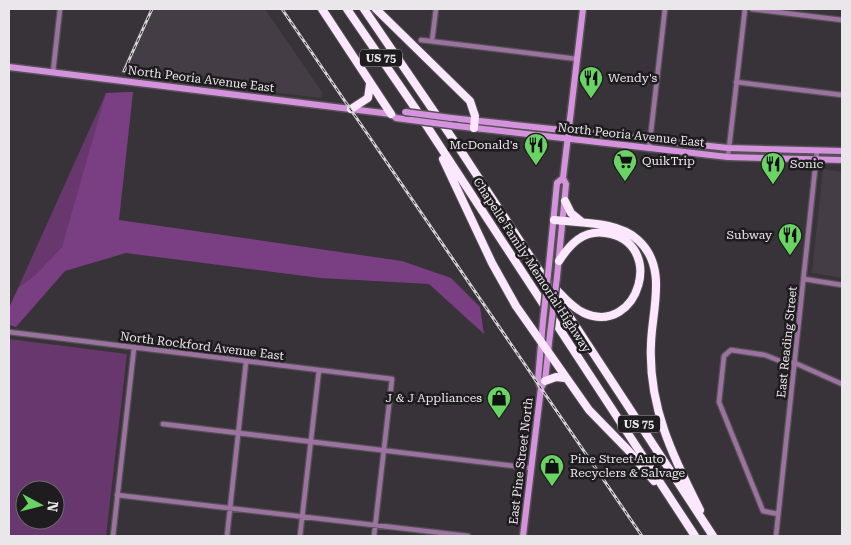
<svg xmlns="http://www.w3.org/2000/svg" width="851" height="545" font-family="'Roboto Serif',serif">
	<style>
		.built { fill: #453d46 }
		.green { fill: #67376d; fill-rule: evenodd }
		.forest { fill: #7a3f82 }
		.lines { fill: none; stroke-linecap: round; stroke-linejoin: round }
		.street-casing { stroke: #545054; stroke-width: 7 }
		.secondary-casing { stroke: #545054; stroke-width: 9 }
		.highway-casing { stroke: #545054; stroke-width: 10 }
		.street { stroke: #9b72a0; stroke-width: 4.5 }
		.secondary { stroke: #d593dd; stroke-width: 6 }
		.highway { stroke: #fce8fe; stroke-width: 8 }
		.rail-casing { stroke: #d4d1d4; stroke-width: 3 }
		.rail { stroke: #1e1c1e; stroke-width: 1; stroke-dasharray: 4; stroke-linecap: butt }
		.secondary-bridge-casing { stroke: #545054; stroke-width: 9; stroke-linecap: butt }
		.secondary-bridge { stroke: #d593dd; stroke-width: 6 }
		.labels { text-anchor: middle; stroke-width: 5; stroke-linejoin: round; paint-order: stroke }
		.shield { fill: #1e1c1e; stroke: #adaaad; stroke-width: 1 }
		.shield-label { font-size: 11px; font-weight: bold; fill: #eae7ea }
		.poi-label { font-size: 12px; fill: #eae7ea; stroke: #1e1c1e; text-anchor: start }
		.street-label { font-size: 12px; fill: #eae7ea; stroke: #1e1c1e }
	</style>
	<rect width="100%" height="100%" fill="#373338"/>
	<!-- built -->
	<path class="built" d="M150,9H265L322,92L321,98L120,73Z
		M823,169L842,172V278L812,273Z"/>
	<!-- green -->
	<path class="green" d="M133,92L62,247L35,275L18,288L106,93Z
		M9,339L127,354L106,536H9ZM25,490H55V520H25Z"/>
	<!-- forest -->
	<path class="forest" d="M133,92L119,220L402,261L451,278L480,307L484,334L429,284L320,278L126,253L65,271L16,327L9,325V308L18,288L35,275L62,247L106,93Z"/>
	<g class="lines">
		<!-- street casing -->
		<g class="street-casing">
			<path id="street" d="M752,9L842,20
				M421,40L577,59
				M432,41L436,9
				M53,72L60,9
				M736,82L842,95
				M649,149L665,9
				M728,157L745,9
				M804,279L842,285
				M9,332L392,379L374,536
				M163,424L531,468
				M117,495L468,536
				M778,514L763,511L719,402L724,356L731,350L765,355L780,361L795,363L842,384
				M113,536L134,348
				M227,536L246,362
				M300,536L319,370
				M776,536L817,151"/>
		</g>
		<!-- secondary casing -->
		<g class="secondary-casing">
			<path id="secondary" d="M9,67L391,114L396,118L411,120
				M451,118L728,148L842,151
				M457,126L728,157L842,160
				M549,265L557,183L563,178
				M557,277L566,184L563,178L583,9
				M541,388L538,380L543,321
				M523,536L541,388L545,381L550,334"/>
		</g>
		<!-- highway casing -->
		<g class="highway-casing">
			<path id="highway" d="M322,9L391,114
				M347,9L415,108L695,536
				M364,9L461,151L713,536
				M376,9L470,101L475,116L474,128
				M351,109L368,98L370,84
				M443,159L492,263L516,306L589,410L628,450L654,481
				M565,201L571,213L582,222
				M554,220C579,223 618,221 638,240C668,267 652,309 651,344C648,406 673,457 700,510
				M552,285C562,295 571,307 584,313C639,337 667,241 605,233C583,230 570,244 559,261
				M545,381L556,377L565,378"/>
		</g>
		<!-- street -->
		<use href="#street" class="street"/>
		<!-- secondary -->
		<use href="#secondary" class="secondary"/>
		<!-- highway -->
		<use href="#highway" class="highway"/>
		<!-- rail casing -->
		<g class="rail-casing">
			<path id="rail" d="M282,9L642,536
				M124,71L152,9"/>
		</g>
		<!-- rail -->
		<use href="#rail" class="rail"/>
		<!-- secondary-bridge casing -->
		<g class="secondary-bridge-casing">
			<path id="secondary-bridge" d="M405,112L451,118
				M411,120L457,126
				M543,321L549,265
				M550,334L557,277"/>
		</g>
		<!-- secondary-bridge -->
		<use href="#secondary-bridge" class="secondary-bridge"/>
	</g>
	<!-- icons -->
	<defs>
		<g id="restaurant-pin" transform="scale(1.25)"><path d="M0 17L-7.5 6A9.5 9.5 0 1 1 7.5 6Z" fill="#69d464" stroke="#1e1c1e"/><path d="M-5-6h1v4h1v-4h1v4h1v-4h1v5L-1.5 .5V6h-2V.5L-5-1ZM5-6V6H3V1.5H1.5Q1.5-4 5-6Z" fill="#111"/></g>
		<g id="supermarket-pin" transform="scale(1.25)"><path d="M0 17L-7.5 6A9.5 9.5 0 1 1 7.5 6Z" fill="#69d464" stroke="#1e1c1e"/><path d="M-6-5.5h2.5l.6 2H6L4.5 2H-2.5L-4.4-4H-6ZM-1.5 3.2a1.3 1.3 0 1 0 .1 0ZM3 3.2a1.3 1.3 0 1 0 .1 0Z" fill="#111"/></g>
		<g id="shop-pin" transform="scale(1.25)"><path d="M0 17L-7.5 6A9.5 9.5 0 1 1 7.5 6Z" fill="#69d464" stroke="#1e1c1e"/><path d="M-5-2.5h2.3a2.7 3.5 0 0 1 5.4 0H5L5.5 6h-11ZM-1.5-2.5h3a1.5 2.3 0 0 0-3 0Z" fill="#111"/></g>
	</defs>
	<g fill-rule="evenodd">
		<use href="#restaurant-pin" x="591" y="78"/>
		<use href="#restaurant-pin" x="536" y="145"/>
		<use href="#supermarket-pin" x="625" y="161"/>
		<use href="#restaurant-pin" x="773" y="164"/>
		<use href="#restaurant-pin" x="790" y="235"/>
		<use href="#shop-pin" x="499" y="398"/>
		<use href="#shop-pin" x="552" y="466"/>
	</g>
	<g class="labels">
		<!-- shield labels -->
		<g class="shield">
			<rect x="360" y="49.5" width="42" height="17" rx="4"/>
			<rect x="618" y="415.5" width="42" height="17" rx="4"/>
		</g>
		<g class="shield-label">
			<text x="381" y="62">US 75</text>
			<text x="639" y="428">US 75</text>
		</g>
		<!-- poi labels -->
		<g class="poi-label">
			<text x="608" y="82">Wendy's</text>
			<text x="518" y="149" text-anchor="end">McDonald's</text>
			<text x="642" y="165">QuikTrip</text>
			<text x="790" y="168">Sonic</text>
			<text x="772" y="239" text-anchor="end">Subway</text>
			<text x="482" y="402" text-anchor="end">J &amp; J Appliances</text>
			<text x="570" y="463">Pine Street Auto<tspan x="570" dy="14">Recyclers &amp; Salvage</tspan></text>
		</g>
		<!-- street labels -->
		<g class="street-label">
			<text transform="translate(201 79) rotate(7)" y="4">North Peoria Avenue East</text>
			<text transform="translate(631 135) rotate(6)" y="4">North Peoria Avenue East</text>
			<text transform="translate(532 265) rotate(57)" y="4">Chapelle Family Memorial Highway</text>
			<text transform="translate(787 342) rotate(-84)" y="4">East Reading Street</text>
			<text transform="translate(202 346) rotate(7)" y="4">North Rockford Avenue East</text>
			<text transform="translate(521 461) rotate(-83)" y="4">East Pine Street North</text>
		</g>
	</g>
	<!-- border -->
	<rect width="851" height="545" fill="none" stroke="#eae7ea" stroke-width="20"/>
	<!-- north arrow -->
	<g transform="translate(40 505) rotate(97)"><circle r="24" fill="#1e1c1e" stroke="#706d70"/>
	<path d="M0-4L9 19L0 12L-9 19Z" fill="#69d464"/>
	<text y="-8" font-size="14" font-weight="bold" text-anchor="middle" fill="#eae7ea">N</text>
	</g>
</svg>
